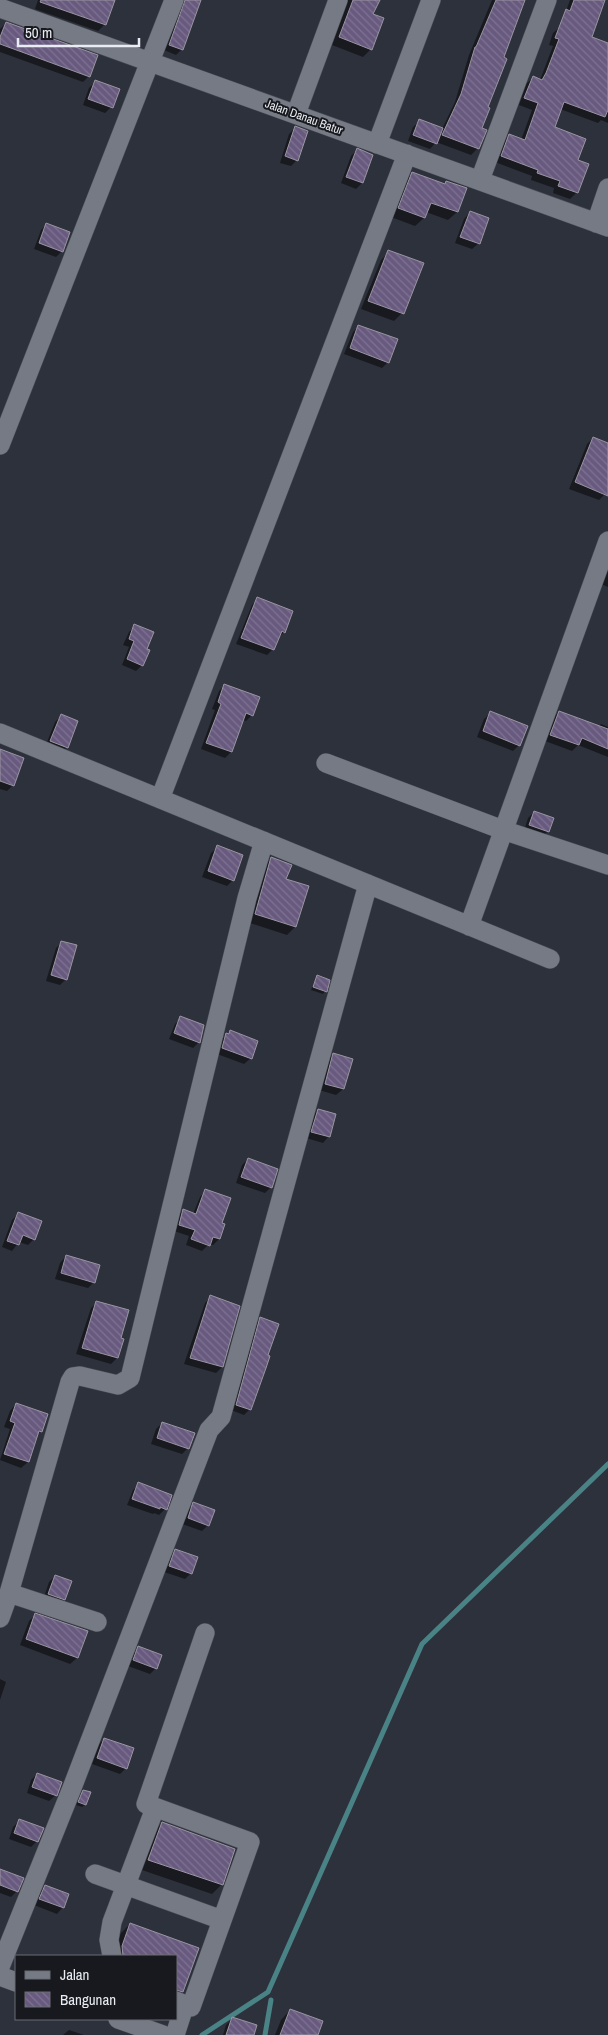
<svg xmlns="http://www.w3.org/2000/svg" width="608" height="2035" font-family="'Archivo Narrow',sans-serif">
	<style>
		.shadow { fill: #0007 }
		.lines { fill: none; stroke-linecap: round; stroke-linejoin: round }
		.stream { stroke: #498386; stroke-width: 5 }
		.building { fill: url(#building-back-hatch); stroke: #9995a1 }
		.street-casing { stroke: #484c54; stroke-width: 20 }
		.street { stroke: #757a85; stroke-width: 19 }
		.labels { text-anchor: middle; stroke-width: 4; stroke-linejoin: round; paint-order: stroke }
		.street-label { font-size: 12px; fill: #e9ecf2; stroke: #17191e }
	</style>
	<defs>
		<pattern id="building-back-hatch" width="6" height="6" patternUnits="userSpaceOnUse" patternTransform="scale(1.25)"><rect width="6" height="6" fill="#685a7f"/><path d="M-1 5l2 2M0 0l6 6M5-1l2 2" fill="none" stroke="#7e7292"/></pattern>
	</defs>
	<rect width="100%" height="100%" fill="#2d313b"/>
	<!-- shadow -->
	<path class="shadow" d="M38,0H113L105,24L98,31L35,9Z
		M182,0H200L182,49L176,55L164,50Z
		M346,0H378L371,15V49L363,57L332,45L346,6L344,5Z
		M492,0H524L486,108L478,148L471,155L436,142L430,149L408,141L413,127L420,121L442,129L455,102L469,55Z
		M570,0H604L565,14Z
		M6,23L89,76L83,82L0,52V29Z
		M560,27L608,58V123L601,120L598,123L560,109L553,128L577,161V192L570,199L553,193L554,188L531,180L532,176L495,162L503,142L509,136L521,140L532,110L519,105L526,84L533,78L540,80L553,46L549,45L553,33Z
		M95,82L111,107L105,113L83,105L89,88Z
		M295,128L297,160L291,166L280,163L289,134Z
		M357,150L372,155L362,183L356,189L341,183L351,156Z
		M413,173L443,185L446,182L465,189L457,212L448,220L426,212L424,218L415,226L391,217L404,181Z
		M470,212L479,243L472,249L455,243L464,219Z
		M47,224L62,251L56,257L34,249L41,230Z
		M389,252L402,313L394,321L361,309L381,260Z
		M359,326L388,362L382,368L344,354L353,332Z
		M593,438L608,444V488L605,494L599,500L569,489L587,444Z
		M608,566V587L601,584Z
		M258,599L284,632L277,639L273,649L267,655L236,644L252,605Z
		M135,626L146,649L142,665L136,671L122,665L129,647L123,645L129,632Z
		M225,685L252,715L246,721L243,720L231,752L225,758L201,749L215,710L212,709L219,691Z
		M491,712L519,745L513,751L477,737L484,719Z
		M559,712L598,727L601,724L608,727V757L578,745L572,751L545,741L553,718Z
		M61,716L67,747L61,753L45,747L55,722Z
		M0,750L13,785L7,791L0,789Z
		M534,812L548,831L542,837L524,831L528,818Z
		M218,847L233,880L227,886L202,877L211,853Z
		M272,858L285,880L295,927L287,935L247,922L264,866Z
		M62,942L66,979L60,985L46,981L56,948Z
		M317,977L325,991L323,994L311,990Z
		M181,1018L199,1042L193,1048L169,1039L175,1024Z
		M231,1032L251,1058L244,1064L217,1054L220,1041Z
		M333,1054L351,1060L343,1089L336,1095L319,1090L327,1061Z
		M318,1110L329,1136L323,1143L306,1138L312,1116Z
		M248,1159L271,1187L265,1193L236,1183L242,1165Z
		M206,1190L221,1224L219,1239L213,1245L209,1244L202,1251L186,1245L189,1236L174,1231L177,1216L183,1210L193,1214L200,1197Z
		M18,1214L34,1239L28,1245L19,1242L12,1251L2,1247L12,1220Z
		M66,1256L94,1282L88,1288L55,1279L60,1263Z
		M211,1297L238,1307L222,1367L216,1373L184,1364L205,1303Z
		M97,1302L119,1339L117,1358L111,1364L76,1354L91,1308Z
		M261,1318L250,1409L244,1415L231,1410L255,1324Z
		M16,1404L41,1431L36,1436L28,1462L21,1468L0,1460L10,1429L4,1427L10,1411Z
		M162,1423L188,1448L182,1454L151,1444L156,1429Z
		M139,1484L165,1509L159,1515L154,1513L153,1514L127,1505L133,1490Z
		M194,1504L208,1525L202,1531L182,1524L188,1510Z
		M176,1551L191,1573L185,1579L164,1572L170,1557Z
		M55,1576L64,1599L58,1605L43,1600L49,1582Z
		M35,1615L86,1632L77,1658L70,1664L20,1645L29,1621Z
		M139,1648L156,1668L150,1674L128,1666L133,1654Z
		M0,1679L6,1682L0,1700Z
		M104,1739L126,1768L120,1774L92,1764L98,1745Z
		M37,1774L56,1795L49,1801L27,1793L31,1780Z
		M84,1791L85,1805L82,1807L76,1805Z
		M19,1821L37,1841L31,1847L9,1839L13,1827Z
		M162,1823L222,1884L212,1894L139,1869L153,1833Z
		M0,1874L17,1891L11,1897L0,1893Z
		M46,1886L63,1907L57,1914L34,1905L39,1892Z
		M130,1924L197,1948L183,1987L176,1994V1956H113L121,1933Z
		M290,2010L317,2035H275L281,2020Z
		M233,2018L252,2035H223L226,2025Z
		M69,2030L84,2035H63Z"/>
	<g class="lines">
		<!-- stream -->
		<path class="stream" d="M202,2035L268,1992L422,1644L608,1464
			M265,2035L271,2000"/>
	</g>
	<!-- building -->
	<path class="building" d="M41,0H115L106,25L40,2Z
		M185,0H201L183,50L169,45Z
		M353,0H380L373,14L384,18L372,50L339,37Z
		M496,0H525L504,57L507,59L488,107L490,108L482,128L487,130L479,149L442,135L461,94L475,47H476Z
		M574,0H605L592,37L608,43V110L605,117L564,102L555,127L586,139L578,160L589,164L578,193L558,186L560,181L537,173L538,170L501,156L509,134L525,140L538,103L524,98L533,76L542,80L546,73L559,39L555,38L566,9L570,11Z
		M6,22L98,55L90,77L0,44V37Z
		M95,80L120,89L113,108L88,99Z
		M419,119L443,128L437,144L413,135Z
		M295,126L308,131L298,161L285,156Z
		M357,148L373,155L363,183L346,177Z
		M412,172L445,184L446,181L467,188L458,212L431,203L425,218L398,208Z
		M470,211L489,218L480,244L460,237Z
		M46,223L70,232L63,252L39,243Z
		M388,250L424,263L404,314L368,301Z
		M358,325L398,339L389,363L350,348Z
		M593,437L608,443V496L575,482Z
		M257,597L293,611L285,633L282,631L274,650L241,638Z
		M134,624L154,632L147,649L150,650L143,666L127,659L134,641L129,639Z
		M224,684L260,697L253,716L246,713L232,752L206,743L221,704L218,702Z
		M490,711L528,726L520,746L483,731Z
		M559,711L608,729V749L582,738L579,745L550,735Z
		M61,714L78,721L68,748L50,741Z
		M0,749L24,758L14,786L0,781Z
		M534,811L554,818L549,832L529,825Z
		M217,845L243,855L234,881L208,871Z
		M271,857L292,865L286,879L309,886L296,927L255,914Z
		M61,941L77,945L67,980L51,975Z
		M317,975L330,980L327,992L313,987Z
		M180,1016L204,1025L200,1043L174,1033Z
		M230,1030L258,1041L252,1059L222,1048L226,1033L229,1034Z
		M333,1053L353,1059L344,1089L325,1084Z
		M318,1109L336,1114L330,1137L311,1132Z
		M248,1158L278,1169L272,1188L241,1177Z
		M205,1189L231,1198L222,1223L225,1224L220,1239L213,1237L210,1246L191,1239L195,1230L179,1225L183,1209L196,1214Z
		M18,1212L42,1221L35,1240L23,1235L19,1245L7,1241Z
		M66,1255L100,1265L95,1283L61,1273Z
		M210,1295L240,1306L223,1367L190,1358Z
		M96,1301L129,1310L121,1338L124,1339L118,1358L82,1348Z
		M260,1317L279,1324L268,1355L270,1356L266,1368L251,1410L236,1405Z
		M16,1403L48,1414L42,1432L39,1431L29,1462L4,1454L15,1423L10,1421Z
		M162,1422L195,1433L189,1449L157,1438Z
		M138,1482L172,1495L167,1510L160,1507V1509L132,1499Z
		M193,1502L215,1510L209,1526L188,1518Z
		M175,1549L198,1557L192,1574L169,1566Z
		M55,1575L72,1581L65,1600L48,1594Z
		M35,1613L88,1631L78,1658L26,1639Z
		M138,1646L162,1655L157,1669L133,1660Z
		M104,1738L134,1748L127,1769L97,1758Z
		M37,1773L62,1782L57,1796L32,1787Z
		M83,1790L91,1792L86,1805L78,1802Z
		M19,1819L44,1828L38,1842L14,1833Z
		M162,1822L235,1849L223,1885L148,1860Z
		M0,1869L24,1878L18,1892L0,1885Z
		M45,1885L69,1894L64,1908L39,1899Z
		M130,1923L199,1948L183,1992L176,1990V1956H123L122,1946Z
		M290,2009L323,2021L318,2035H280Z
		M232,2017L257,2025L254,2035H226Z"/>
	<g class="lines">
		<!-- street casing -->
		<g class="street-casing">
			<path id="street" d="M0,8L608,227
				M296,114L338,0
				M377,144L431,0
				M480,180L547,0
				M596,223L608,188
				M0,445L174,0
				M0,733L550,959
				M326,763L503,830L608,865
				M160,799L407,154
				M469,926L608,541
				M9,1593L97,1622
				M0,1618L9,1593L70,1382L73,1377L80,1376L118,1385L130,1378L247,898L264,841
				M95,1874L222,1920
				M112,1956L109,1940L112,1922L155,1808
				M0,1967L72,1788L209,1430L221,1417L368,884
				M0,1976L16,1982
				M176,2001L191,2007L250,1842L146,1804L205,1633
				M118,2019L163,2035
				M175,2035L185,2004"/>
		</g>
		<!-- street -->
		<use href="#street" class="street"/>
	</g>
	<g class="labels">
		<!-- street labels -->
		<g class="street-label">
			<text transform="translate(304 117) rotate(20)" y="4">Jalan Danau Batur</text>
		</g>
	</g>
	<!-- legend -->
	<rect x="15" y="1955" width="162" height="65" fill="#17191e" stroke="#6b6d73"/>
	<rect x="25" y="1971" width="25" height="8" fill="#757a85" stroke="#6b6d73"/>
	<text x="60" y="1980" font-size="15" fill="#e9ecf2">Jalan</text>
	<rect x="25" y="1992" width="25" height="15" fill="url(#building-back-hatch)" stroke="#6b6d73"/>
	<text x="60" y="2005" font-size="15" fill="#e9ecf2">Bangunan</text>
	<!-- scale -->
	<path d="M18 38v8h121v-8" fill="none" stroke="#e9ecf2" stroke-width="2.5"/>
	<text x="25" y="38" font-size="15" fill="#e9ecf2" stroke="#17191e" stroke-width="4" paint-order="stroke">50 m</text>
</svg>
